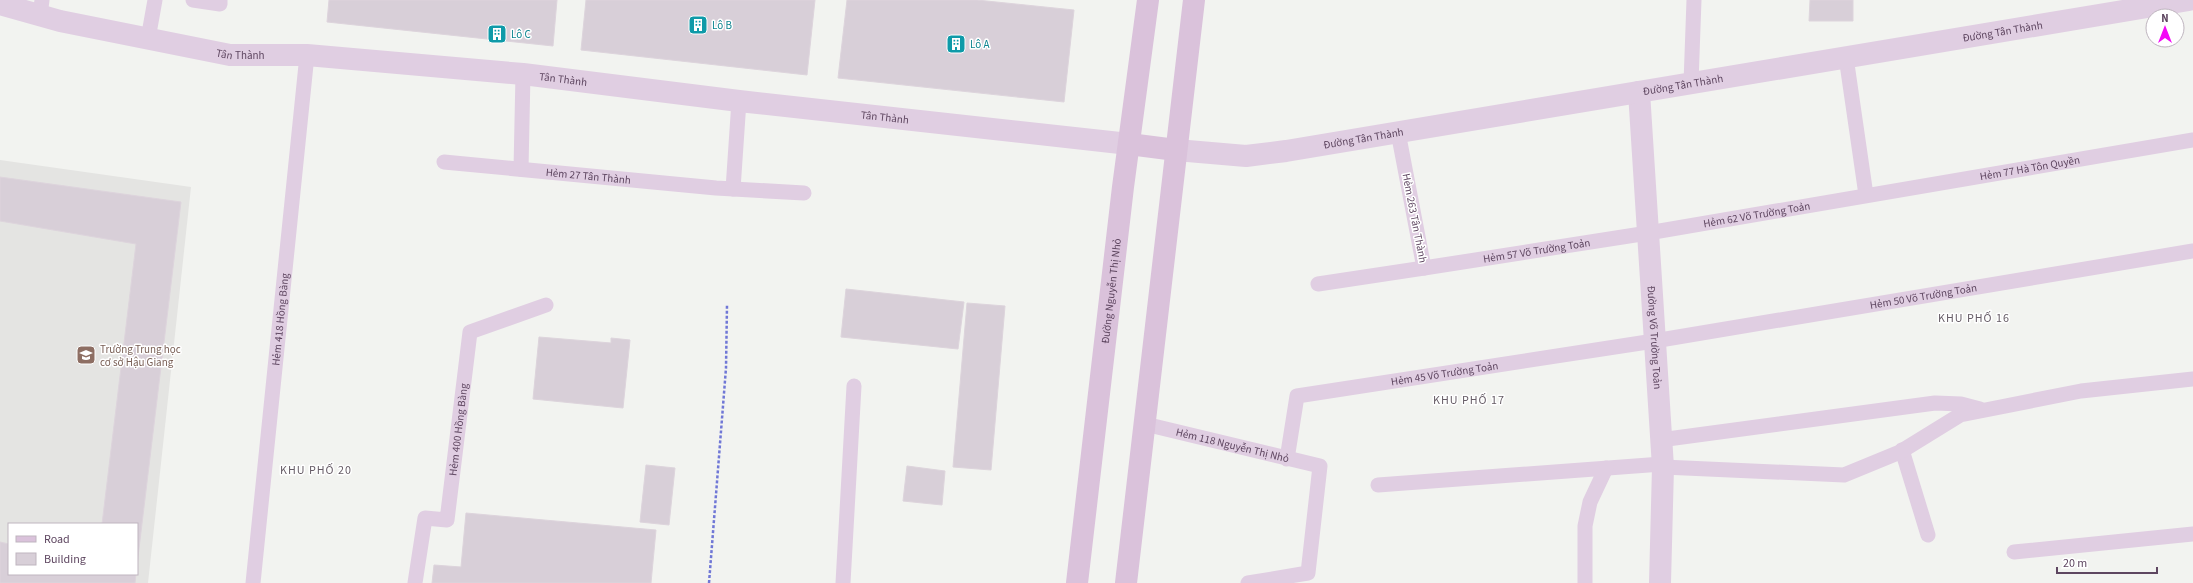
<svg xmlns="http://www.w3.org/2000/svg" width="2193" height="583" font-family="'Source Sans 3',sans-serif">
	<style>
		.education { fill: #e4e4e2; fill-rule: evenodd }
		.building { fill: #d8cfd8; stroke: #ddd4dc }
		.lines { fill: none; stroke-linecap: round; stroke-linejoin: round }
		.path { stroke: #7077d6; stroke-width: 2.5; stroke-dasharray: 3 2; stroke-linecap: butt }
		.service { stroke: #e0cee2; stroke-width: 15 }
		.minor { stroke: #e0cee2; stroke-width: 22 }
		.tertiary { stroke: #e0cee2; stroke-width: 22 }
		.secondary { stroke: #dac2db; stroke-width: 22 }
		.labels { text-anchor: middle; stroke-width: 3; stroke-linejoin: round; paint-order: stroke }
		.culture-label { font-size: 11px; fill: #0d838f; stroke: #fff; text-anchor: start }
		.street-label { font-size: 11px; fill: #5e4660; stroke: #fff }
		.education-label { font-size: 11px; fill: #785e54; stroke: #fff; text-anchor: start }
		.neighbourhood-label { font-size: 12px; letter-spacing: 1px; fill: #665c66; stroke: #fff }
	</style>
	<rect width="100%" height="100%" fill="#f2f3f0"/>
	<!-- education -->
	<path class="education" d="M0,160L191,187L148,583H0ZM9,524H137V574H9Z"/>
	<!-- building -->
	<path class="building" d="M329,0H557L553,46L327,22Z
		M586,0H815L807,75L581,50Z
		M847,0H977L1074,10L1064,102L838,78Z
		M1810,0H1853V21H1809Z
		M0,177L181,202L137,565V524H102L136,244L0,221Z
		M846,289L964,302L958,349L841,337Z
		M967,303L1005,306L991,470L953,467Z
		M539,337L611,343V338L630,340L623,408L533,399Z
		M646,465L675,468L669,525L640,522Z
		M907,466L945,471L942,505L903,501Z
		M466,513L656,530L651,583H432L434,565L461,567Z
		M0,542L9,544V574H136L135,583H0Z"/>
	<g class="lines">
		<!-- path -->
		<path class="path" d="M709,583L726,368L727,305"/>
		<!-- service -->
		<g class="service">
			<path d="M193,0L220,4V0"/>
			<path d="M40,15L42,0"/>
			<path d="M148,39L155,0"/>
			<path d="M1846,57L1866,195"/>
			<path d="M1691,83L1694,0"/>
			<path id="s1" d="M444,162L716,188L804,193"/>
			<path d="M521,169L523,74"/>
			<path d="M733,189L739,101"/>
			<path id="s2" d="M1424,268L1648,233L2193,140"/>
			<path d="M1318,284L1424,268L1398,132"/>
			<path id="s3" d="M1145,424L1320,466L1308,573L1248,583"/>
			<path d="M1660,440L1935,403L1961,404L1980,409"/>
			<path d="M1902,450L1928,535"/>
			<path id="s4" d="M1287,459L1297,396L1654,341L2193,251"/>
			<path d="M1663,467L1844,475L1900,452L1960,415L2081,391L2193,379"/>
			<path d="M1378,485L1662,464"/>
			<path d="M2014,552L2193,534"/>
			<path id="s5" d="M253,583L307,55"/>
			<path id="s6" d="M415,583L425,518L447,520L470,332L546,305"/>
			<path d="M843,583L854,386"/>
			<path d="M1585,583V526L1590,502L1606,468"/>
		</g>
		<!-- minor -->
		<g class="minor">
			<path id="s7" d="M0,4L60,21L230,55H307L523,74L739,101L1129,144"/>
			<path id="s8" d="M1639,92L1663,467L1660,583"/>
		</g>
		<!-- tertiary -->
		<path class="tertiary" id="s9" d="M1176,150L1246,156L1286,151L2189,0"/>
		<!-- secondary -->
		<g class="secondary">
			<path d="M1129,144L1176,150"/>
			<path id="s10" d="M1077,583L1123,187L1148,0"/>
			<path d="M1126,583L1194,0"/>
		</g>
	</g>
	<!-- icons -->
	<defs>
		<g id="building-square" transform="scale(1)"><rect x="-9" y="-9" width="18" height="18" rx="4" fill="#0f9aa8" stroke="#fff"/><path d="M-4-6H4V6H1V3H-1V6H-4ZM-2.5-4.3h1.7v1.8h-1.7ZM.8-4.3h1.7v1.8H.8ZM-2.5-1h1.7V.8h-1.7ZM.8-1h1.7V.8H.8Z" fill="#fff"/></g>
		<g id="school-square" transform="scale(1)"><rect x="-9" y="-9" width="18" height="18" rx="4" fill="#8d6e63" stroke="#fff"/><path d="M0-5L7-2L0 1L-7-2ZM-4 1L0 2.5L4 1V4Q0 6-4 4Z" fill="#fff"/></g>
	</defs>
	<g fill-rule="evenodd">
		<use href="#building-square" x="698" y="25"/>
		<use href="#building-square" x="497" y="34"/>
		<use href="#building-square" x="956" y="44"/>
		<use href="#school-square" x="86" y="355"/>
	</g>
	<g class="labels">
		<!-- culture labels -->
		<g class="culture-label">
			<text x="712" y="29">Lô B</text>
			<text x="511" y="38">Lô C</text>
			<text x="970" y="48">Lô A</text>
		</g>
		<!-- street labels -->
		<g class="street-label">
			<text dy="4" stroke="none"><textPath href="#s9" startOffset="837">Đường Tân Thành</textPath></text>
			<text dy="4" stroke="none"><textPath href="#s7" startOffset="246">Tân Thành</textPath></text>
			<text dy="4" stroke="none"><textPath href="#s7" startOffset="570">Tân Thành</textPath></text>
			<text dy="4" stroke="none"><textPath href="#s9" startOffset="513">Đường Tân Thành</textPath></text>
			<text dy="4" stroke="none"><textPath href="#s7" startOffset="894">Tân Thành</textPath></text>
			<text dy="4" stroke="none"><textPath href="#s9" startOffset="189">Đường Tân Thành</textPath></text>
			<text dy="4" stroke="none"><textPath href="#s2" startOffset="614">Hẻm 77 Hà Tôn Quyền</textPath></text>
			<text dy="4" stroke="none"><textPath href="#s1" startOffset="145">Hẻm 27 Tân Thành</textPath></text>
			<text dy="4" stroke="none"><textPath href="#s2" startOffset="337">Hẻm 62 Võ Trường Toản</textPath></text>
			<text transform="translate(1415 218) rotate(79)" y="4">Hẻm 263 Tân Thành</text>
			<text dy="4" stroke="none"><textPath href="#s2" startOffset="114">Hẻm 57 Võ Trường Toản</textPath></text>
			<text dy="4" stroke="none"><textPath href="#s10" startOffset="294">Đường Nguyễn Thị Nhỏ</textPath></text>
			<text dy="4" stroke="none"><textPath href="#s4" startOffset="698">Hẻm 50 Võ Trường Toản</textPath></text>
			<text dy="4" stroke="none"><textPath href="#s5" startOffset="265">Hẻm 418 Hồng Bàng</textPath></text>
			<text dy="4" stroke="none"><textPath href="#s8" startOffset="246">Đường Võ Trường Toản</textPath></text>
			<text dy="4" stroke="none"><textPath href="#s4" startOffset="213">Hẻm 45 Võ Trường Toản</textPath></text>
			<text dy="4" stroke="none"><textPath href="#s6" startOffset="179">Hẻm 400 Hồng Bàng</textPath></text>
			<text dy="4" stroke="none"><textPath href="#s3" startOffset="90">Hẻm 118 Nguyễn Thị Nhỏ</textPath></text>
		</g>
		<!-- education labels -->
		<g class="education-label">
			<text x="100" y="353">Trường Trung học<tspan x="100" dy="13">cơ sở Hậu Giang</tspan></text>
		</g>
		<!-- neighbourhood labels -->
		<g class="neighbourhood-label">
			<text x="1974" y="322">KHU PHỐ 16</text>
			<text x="1469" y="404">KHU PHỐ 17</text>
			<text x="316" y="474">KHU PHỐ 20</text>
		</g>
	</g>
	<!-- legend -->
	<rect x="8" y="523" width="130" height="52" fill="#ffffff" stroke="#bfb5bf"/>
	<rect x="16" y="536" width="20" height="6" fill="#dac2db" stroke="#bfb5bf"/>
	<text x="44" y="543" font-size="12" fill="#5e4660">Road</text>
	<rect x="16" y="553" width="20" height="12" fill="#d8cfd8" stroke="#bfb5bf"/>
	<text x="44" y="563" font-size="12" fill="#5e4660">Building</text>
	<!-- north arrow -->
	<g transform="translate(2165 28)"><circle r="19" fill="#ffffff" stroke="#bfb5bf"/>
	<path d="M0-3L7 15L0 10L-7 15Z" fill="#f407f7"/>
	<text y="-6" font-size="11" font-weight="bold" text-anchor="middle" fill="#5e4660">N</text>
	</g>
	<!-- scale -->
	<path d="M2057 567v6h100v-6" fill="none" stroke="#5e4660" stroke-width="2"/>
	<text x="2063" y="567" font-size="12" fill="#5e4660" stroke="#ffffff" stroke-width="3" paint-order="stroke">20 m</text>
</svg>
